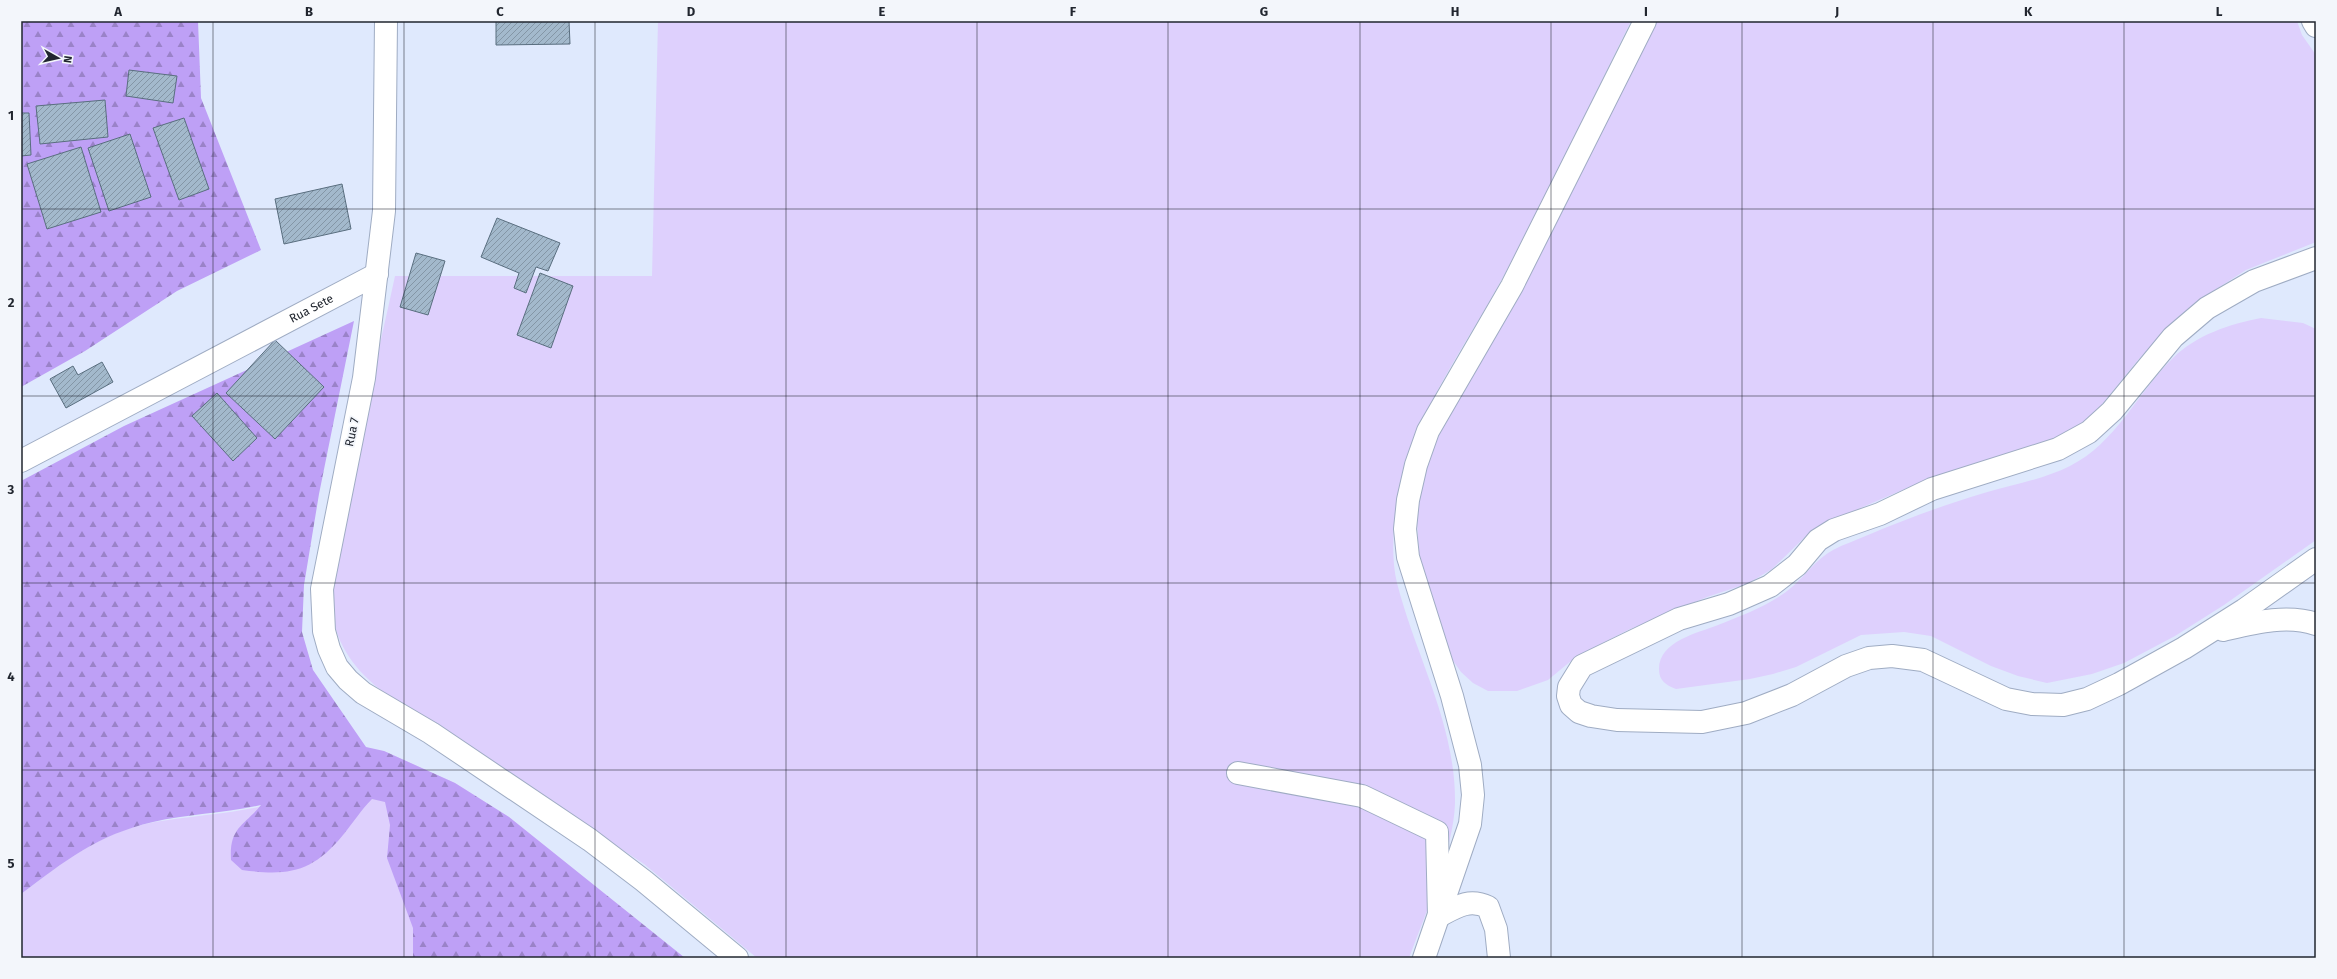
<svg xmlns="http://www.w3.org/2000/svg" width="2337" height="979" font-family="'Fira Sans',sans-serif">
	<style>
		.grass { fill: #ded0fd }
		.forest { fill: url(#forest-firs) }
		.building { fill: url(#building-hatch); stroke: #596e7f }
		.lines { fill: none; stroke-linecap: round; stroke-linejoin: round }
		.minor-casing { stroke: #9facc3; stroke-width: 24 }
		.minor { stroke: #fff; stroke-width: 22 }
		.grid { fill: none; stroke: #21262f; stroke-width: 1; stroke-opacity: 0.55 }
		.labels { text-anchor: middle; stroke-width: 3.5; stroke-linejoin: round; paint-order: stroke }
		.street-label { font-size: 12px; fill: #21262f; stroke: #f3f6fb }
		.neatline { fill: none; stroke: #21262f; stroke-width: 1.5 }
		.grid-label { font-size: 13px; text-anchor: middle; font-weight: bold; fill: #21262f }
	</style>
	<defs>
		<pattern id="forest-firs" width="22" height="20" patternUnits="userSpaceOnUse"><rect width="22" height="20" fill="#bea0f6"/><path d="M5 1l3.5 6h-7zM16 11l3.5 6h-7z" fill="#9a82c8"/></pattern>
		<pattern id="building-hatch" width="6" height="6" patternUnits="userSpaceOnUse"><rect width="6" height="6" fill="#a3b9cc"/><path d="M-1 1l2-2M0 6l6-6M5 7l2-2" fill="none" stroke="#8496a6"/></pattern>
	</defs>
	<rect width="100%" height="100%" fill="#dfe9fd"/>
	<!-- grass -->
	<path class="grass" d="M658,21H1631C1589,106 1549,192 1504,275C1465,349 1410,417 1397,503C1393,527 1391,559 1397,583C1416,657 1456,725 1455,803C1454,848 1425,915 1409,958H757L644,864L389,696C362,677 339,652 333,617C329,594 336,569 339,545C352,455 376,366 395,276H652Z
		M1655,21H2297L2302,35L2316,55V242L2246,270L2207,295L2178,317L2138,360L2099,408L2078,426L2053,440L1921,482L1821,525L1807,535L1772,569L1749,583L1707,597L1628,630L1577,656L1548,680L1517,691H1488L1473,683L1461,672L1449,655L1419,557L1417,521L1419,497L1425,467L1435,438Z
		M2261,318L2303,323L2316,329V540L2224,605L2175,636L2124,663L2092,674L2047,683L2018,676L1991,666L1931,636L1904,632L1861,635L1796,667L1773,674L1750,679L1676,689C1666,685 1659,681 1659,669C1659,641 1698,633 1718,625C1743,615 1771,605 1792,587C1806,575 1816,559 1833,550C1844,544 1857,540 1868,535C1906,519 1944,505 1984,493C2012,485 2044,479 2070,466C2116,443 2138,392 2173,358C2196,335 2230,324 2261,318Z
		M384,751L455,783L509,817L685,958H21V894C62,863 102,831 155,822C194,815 250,813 286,799C318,788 353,766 384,751Z"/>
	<!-- forest -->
	<path class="forest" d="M21,21H198L201,98L261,250L177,291L85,351L21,387Z
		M354,321L319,494L304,585L302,632L313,670L366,747L384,751L455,783L509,817L685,958H413V928L387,858L390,825L385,802L372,799C361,810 353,823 343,835C312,873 288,876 242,870L231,860C229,827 244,826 261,805C225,813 188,814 153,822C97,835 65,861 21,894V481L124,426Z"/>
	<!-- building -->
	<path class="building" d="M496,21H569L570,44L496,45Z
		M129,70L177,76L173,103L126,96Z
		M105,100L108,137L40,144L36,106Z
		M21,113H29L31,155L21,156Z
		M184,118L209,189L179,200L153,128Z
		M130,134L151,197L109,211L88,148Z
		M81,147L101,212L47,229L27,164Z
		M342,184L351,229L284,244L275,199Z
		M497,218L560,243L548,271L536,267L526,293L514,288L519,273L481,257Z
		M416,253L445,261L428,315L400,307Z
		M540,273L573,286L551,348L517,335Z
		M275,340L324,387L275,439L226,393Z
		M102,362L113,382L66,408L50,379L73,366L78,375Z
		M217,393L257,438L233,461L192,416Z"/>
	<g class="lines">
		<!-- minor casing -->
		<g class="minor-casing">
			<g id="minor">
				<path d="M386,21L384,211L364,378L322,589L324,631L329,649L337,667L348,680L363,693L431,733L590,840L644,881L737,958"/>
				<path d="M2313,21L2316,26"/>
				<path d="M2316,258L2254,281L2207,308L2173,337L2112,411L2089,432L2058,449L1932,489L1880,514L1834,530L1818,540L1797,565L1770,586L1729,604L1679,619L1582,666L1569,687L1568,696L1571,705L1579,712L1591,716L1617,720L1702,722L1746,713L1792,695L1846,666L1869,658L1892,656L1923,660L2006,699L2032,704L2063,705L2087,699L2119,684L2184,648L2244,610L2316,559"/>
				<path id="s1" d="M21,461L377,274"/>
				<path d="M2223,630C2253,623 2286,614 2316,624"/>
				<path d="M1238,773L1362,796L1437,832L1439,916C1456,907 1469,898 1488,907L1496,929L1499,958"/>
				<path d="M1424,958L1470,824L1473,795L1470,765L1452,696L1408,557L1405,529L1408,500L1416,465L1428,431L1512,286L1645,21"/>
			</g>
		</g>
		<!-- minor -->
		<use href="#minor" class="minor"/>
	</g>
	<!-- grid -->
	<path class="grid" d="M213,21V958M404,21V958M595,21V958M786,21V958M977,21V958M1168,21V958M1360,21V958M1551,21V958M1742,21V958M1933,21V958M2124,21V958M21,209H2316M21,396H2316M21,583H2316M21,770H2316"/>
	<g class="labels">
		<!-- street labels -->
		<g class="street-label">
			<text dy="4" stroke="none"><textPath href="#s1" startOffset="328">Rua Sete</textPath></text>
			<text transform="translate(352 432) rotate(-78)" y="4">Rua 7</text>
		</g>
	</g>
	<!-- border -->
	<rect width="2337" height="979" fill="none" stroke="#f3f6fb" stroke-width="44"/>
	<!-- north arrow -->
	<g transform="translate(58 58) rotate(98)" stroke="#f3f6fb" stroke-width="3" paint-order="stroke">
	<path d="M0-3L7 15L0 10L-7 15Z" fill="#21262f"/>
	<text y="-6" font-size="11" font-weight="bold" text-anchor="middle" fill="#21262f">N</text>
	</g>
	<rect x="22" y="22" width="2293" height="935" class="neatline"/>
	<g class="grid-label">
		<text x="118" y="16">A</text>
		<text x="309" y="16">B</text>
		<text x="500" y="16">C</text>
		<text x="691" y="16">D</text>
		<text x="882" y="16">E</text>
		<text x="1073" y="16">F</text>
		<text x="1264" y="16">G</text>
		<text x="1455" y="16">H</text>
		<text x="1646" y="16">I</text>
		<text x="1837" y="16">J</text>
		<text x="2028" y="16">K</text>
		<text x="2219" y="16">L</text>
		<text x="11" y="120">1</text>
		<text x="11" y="307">2</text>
		<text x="11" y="494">3</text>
		<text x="11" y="681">4</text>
		<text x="11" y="868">5</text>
	</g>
</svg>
